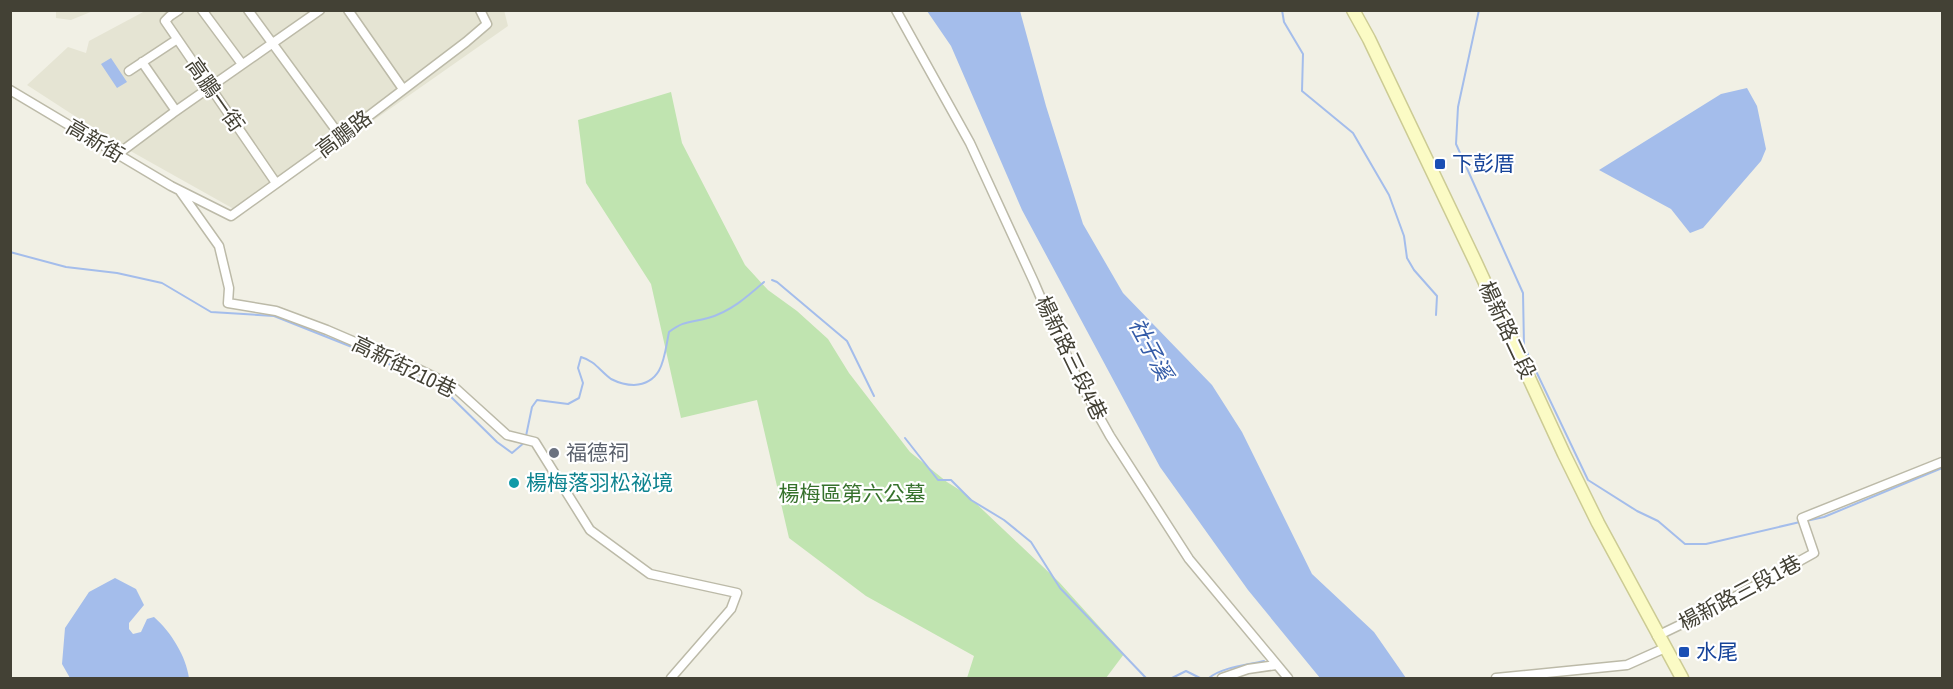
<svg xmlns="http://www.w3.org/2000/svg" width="1953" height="689" font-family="'Archivo Narrow','Noto Sans TC',sans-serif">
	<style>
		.residential { fill: #e5e4d3 }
		.green { fill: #c0e4b0 }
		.water { fill: #a4bdeb }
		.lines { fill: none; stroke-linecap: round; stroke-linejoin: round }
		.stream { stroke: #a4bdeb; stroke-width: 2 }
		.street-casing { stroke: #bcbaa8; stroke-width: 11 }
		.secondary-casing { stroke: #cccb94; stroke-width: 15 }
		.street { stroke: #fff; stroke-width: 8 }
		.secondary { stroke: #fbfbc5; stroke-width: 12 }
		.transit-dot { fill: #1a4fb4; stroke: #fff; stroke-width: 2 }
		.worship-dot { fill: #6b7280; stroke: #fff; stroke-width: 2 }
		.culture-dot { fill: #0f9aa8; stroke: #fff; stroke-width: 2 }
		.labels { text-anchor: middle; stroke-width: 4.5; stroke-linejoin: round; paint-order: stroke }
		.street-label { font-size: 21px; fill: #434135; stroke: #fff }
		.transit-label { font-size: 21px; fill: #164399; stroke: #fff; text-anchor: start }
		.worship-label { font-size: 21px; fill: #5b616d; stroke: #fff; text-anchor: start }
		.culture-label { font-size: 21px; fill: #0d838f; stroke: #fff; text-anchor: start }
		.park-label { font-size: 21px; fill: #36712c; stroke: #fff }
		.water-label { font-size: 22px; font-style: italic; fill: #355ca8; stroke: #fff }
	</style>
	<rect width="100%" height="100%" fill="#f1f0e5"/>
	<!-- residential -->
	<path class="residential" d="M56,10H93V11L71,20L56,18Z
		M504,10L508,26L243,212L232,208L118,144L27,85L68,47L86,53L89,41L145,11Z"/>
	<!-- green -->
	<path class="green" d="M671,92L682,143L745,265L768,290L797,311L828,339L849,373L910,452L947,482L966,494L1059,582L1124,654L1106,678H967L974,656L866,596L789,538L757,400L681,418L651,284L586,183L578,120Z"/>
	<!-- water -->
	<path class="water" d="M927,11H1020L1046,106L1083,224L1123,293L1212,385L1242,432L1312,574L1374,632L1406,678H1320L1248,590L1160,467L1022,210L951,46Z
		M111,58L127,82L117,88L101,64Z
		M1747,88L1757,106L1766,149L1761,161L1703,228L1690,233L1671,209L1599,170L1721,94Z
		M115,578L136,589L144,605L129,623V629L133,634L141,632L147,619L154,617C171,632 186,656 189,678H70L62,664L65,628L89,592Z"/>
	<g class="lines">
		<!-- stream -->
		<path class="stream" d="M1282,10L1284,22L1303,54L1302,91L1353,133L1389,195L1404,236L1407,258L1414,270L1437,296L1436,315
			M1479,10L1458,107L1456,144L1523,293L1524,346L1588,480L1637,511L1658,521L1685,544H1706L1800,522
			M10,252L66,267L117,273L162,283L211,312L274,316L362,351L446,392L497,442L512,453L525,442
			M772,280L777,282L847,341L874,396
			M526,436L532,407L537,400L568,404L579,398L583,383L578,368L581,357C595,361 600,371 611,379C617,382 627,385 634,385C664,383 664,356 669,332C685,320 690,323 708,318C730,312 747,297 764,282
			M905,438L938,480H951L971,500L1004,520L1031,542L1060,588L1146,678
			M1806,521L1824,517L1942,468
			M1172,678L1186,671L1200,678
			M1209,678C1222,667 1248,665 1264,661"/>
		<!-- street casing -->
		<g class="street-casing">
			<path id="street" d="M179,10L170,16L165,21L276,183
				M202,10L242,64
				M248,10L341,137
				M348,10L403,89
				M896,10L970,143L1034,282L1052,324L1077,377L1110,436L1189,559L1288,678
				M142,62L176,111
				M129,71L176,40
				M10,90L171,186L231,216L341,137L466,42L487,24L480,10
				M118,154L173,113L320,10
				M180,191L219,246L229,288L228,303L276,311L327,330L418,369L453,386L507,435L535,442L590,530L650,574L737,593L731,609L671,678
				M1657,636L1711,610L1814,553L1802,518L1942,462
				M1222,678L1248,669L1276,665
				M1496,678L1627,665L1665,648"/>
		</g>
		<!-- secondary casing -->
		<g class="secondary-casing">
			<path id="secondary" d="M1353,10L1369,39L1475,261L1564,454L1598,523L1682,678"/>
		</g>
		<!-- street -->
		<use href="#street" class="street"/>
		<!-- secondary -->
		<use href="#secondary" class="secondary"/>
	</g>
	<!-- markers -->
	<g class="transit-dot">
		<rect x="1434" y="158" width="12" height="12" rx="3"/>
		<rect x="1678" y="646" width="12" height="12" rx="3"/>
	</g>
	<circle class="worship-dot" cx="554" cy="453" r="6"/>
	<circle class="culture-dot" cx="514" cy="483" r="6"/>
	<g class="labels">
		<!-- street labels -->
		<g class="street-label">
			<text transform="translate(215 95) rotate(55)" y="7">高鵬一街</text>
			<text transform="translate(344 134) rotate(-37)" y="7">高鵬路</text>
			<text transform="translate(95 141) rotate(31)" y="7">高新街</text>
			<text transform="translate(1507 330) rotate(65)" y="7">楊新路二段</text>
			<text transform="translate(1071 358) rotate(64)" y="7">楊新路三段4巷</text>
			<text transform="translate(404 367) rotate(26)" y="7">高新街210巷</text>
			<text transform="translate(1740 593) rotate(-28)" y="7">楊新路三段1巷</text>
		</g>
		<!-- transit labels -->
		<g class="transit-label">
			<text x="1452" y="171">下彭厝</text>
			<text x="1696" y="659">水尾</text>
		</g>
		<!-- worship labels -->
		<g class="worship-label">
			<text x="566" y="460">福德祠</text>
		</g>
		<!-- culture labels -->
		<g class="culture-label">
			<text x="526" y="490">楊梅落羽松祕境</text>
		</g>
		<!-- park labels -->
		<g class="park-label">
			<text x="852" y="501">楊梅區第六公墓</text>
		</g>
		<!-- water labels -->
		<g class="water-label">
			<text transform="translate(1151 349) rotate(62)" y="8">社子溪</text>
		</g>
	</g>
	<!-- border -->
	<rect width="1953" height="689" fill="none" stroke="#434135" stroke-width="24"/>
</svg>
